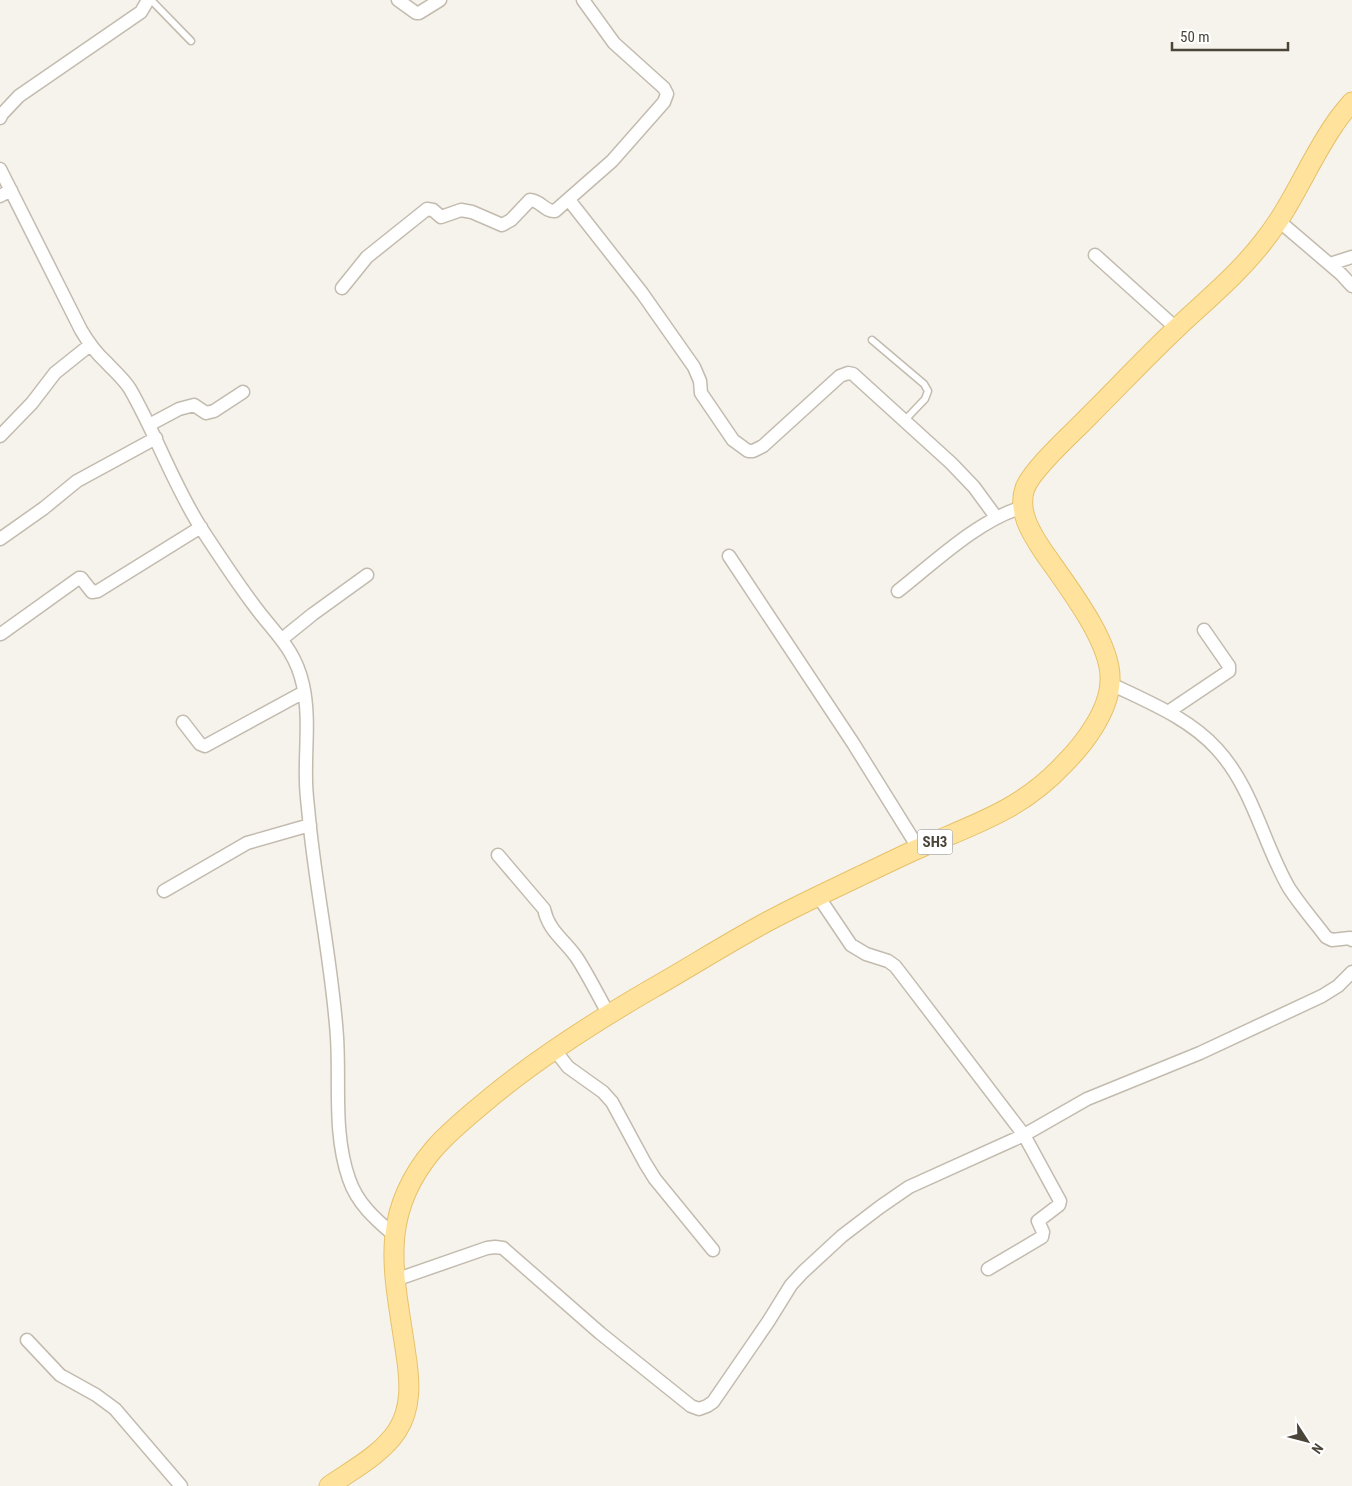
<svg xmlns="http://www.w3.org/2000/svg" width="1352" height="1486" font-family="'Roboto Condensed',sans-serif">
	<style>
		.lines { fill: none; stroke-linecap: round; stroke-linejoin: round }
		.service-casing { stroke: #c2bbae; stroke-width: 9 }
		.minor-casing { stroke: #c2bbae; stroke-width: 15 }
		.primary-casing { stroke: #e6c16a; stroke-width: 21 }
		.service { stroke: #fff; stroke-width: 6 }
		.minor { stroke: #fff; stroke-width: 12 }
		.primary { stroke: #ffe39c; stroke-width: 19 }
		.labels { text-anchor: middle; stroke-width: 5; stroke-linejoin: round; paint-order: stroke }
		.shield { fill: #fff; stroke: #817c74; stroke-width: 1 }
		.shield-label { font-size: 15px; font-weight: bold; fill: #4b4439 }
	</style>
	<rect width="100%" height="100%" fill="#f6f3ec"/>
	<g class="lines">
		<!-- service casing -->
		<g class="service-casing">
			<path id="service" d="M151,0L191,41
				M872,340L924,384L928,391L925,399L905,420"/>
		</g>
		<!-- minor casing -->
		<g class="minor-casing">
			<path id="minor" d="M398,0L416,13H419L440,0
				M0,118L2,114L19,96L141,12L148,0
				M0,169L81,330C88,342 96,353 106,362C114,371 123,378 130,389C156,434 173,484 201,528C218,554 235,580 253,604C274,633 295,648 303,685C310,717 305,749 306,781C306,793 308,806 309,818C316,891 332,963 337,1037C340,1084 333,1133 349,1179C357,1203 375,1219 394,1235
				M0,196L11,190
				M569,200L642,293L694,367L700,381L701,393L733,440L748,451H753L763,446L840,376L848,373L853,374L951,463L974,487L996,517
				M1279,221L1341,274L1352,286
				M1095,255L1176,328
				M1330,264L1352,257
				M342,288L367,257L427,209L433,210L441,217L461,210L472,212L502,225L511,220L530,200C540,200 545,212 555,211L612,161L664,102L667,94L664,88L614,43L583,0
				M149,425L179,409L194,405L206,413L214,411L243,392
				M0,436L32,403L55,373L90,345
				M0,539L44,508L77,481L156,438
				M729,556L853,743L919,849
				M898,591C935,562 978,520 1023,507
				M1,634L79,578H81L92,592L98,591L201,527
				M282,639L313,614L367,575
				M1111,684C1148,702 1189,718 1217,749C1253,788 1263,843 1289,888C1300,905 1314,921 1326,937L1332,940L1350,938L1352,940
				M1168,712L1229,671V666L1204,630
				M183,722L200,744L205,746L304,692
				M498,855L544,909C549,932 565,940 577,958C588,975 598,995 608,1013
				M164,891L247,843L310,825
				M818,896L851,945L866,954L888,961L895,966L902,975L1024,1135L1060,1201L1059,1205L1038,1221L1043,1232L1042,1237L988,1269
				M554,1049L568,1067L603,1092L612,1102L645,1163L655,1179L713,1250
				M395,1280L487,1248L495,1247L503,1248L600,1333L691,1406L699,1409L707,1406L713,1402L768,1322L791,1285L803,1272L842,1236L880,1207L909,1187L1024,1135L1087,1099L1200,1053L1322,996L1338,986L1352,972
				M27,1340L60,1375L96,1395L115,1409L181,1486"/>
		</g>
		<!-- primary casing -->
		<g class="primary-casing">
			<path id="primary" d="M329,1486C352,1470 381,1455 397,1431C412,1408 410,1381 406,1355C395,1276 376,1218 433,1150C450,1130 471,1114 491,1097C542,1055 596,1021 653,988C690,967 726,944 763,924C794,907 827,892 860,876C880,867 901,856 922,847C977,823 1021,810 1064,764C1084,744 1110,710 1110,680C1112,642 1065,583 1043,551C1031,533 1017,511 1025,488C1033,468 1074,432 1090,415C1120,385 1149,354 1180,325C1209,298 1239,273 1263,242C1292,206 1308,163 1334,125C1339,117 1346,109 1352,102"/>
		</g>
		<!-- service -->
		<use href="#service" class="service"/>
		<!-- minor -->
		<use href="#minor" class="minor"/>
		<!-- primary -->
		<use href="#primary" class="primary"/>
	</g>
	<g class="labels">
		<!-- shield labels -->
		<rect class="shield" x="917.5" y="829.5" width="35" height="25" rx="4"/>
		<g class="shield-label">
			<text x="935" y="847">SH3</text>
		</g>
	</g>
	<!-- north arrow -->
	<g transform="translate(1307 1441) rotate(126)" stroke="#ffffff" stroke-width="4" paint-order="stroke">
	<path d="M0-4L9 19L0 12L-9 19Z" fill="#4b4439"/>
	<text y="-8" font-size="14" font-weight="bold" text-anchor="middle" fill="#4b4439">N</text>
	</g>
	<!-- scale -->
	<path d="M1172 42v8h116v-8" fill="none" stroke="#4b4439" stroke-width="2.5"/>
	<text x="1180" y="42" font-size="15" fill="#4b4439" stroke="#ffffff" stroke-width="4" paint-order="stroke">50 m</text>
</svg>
